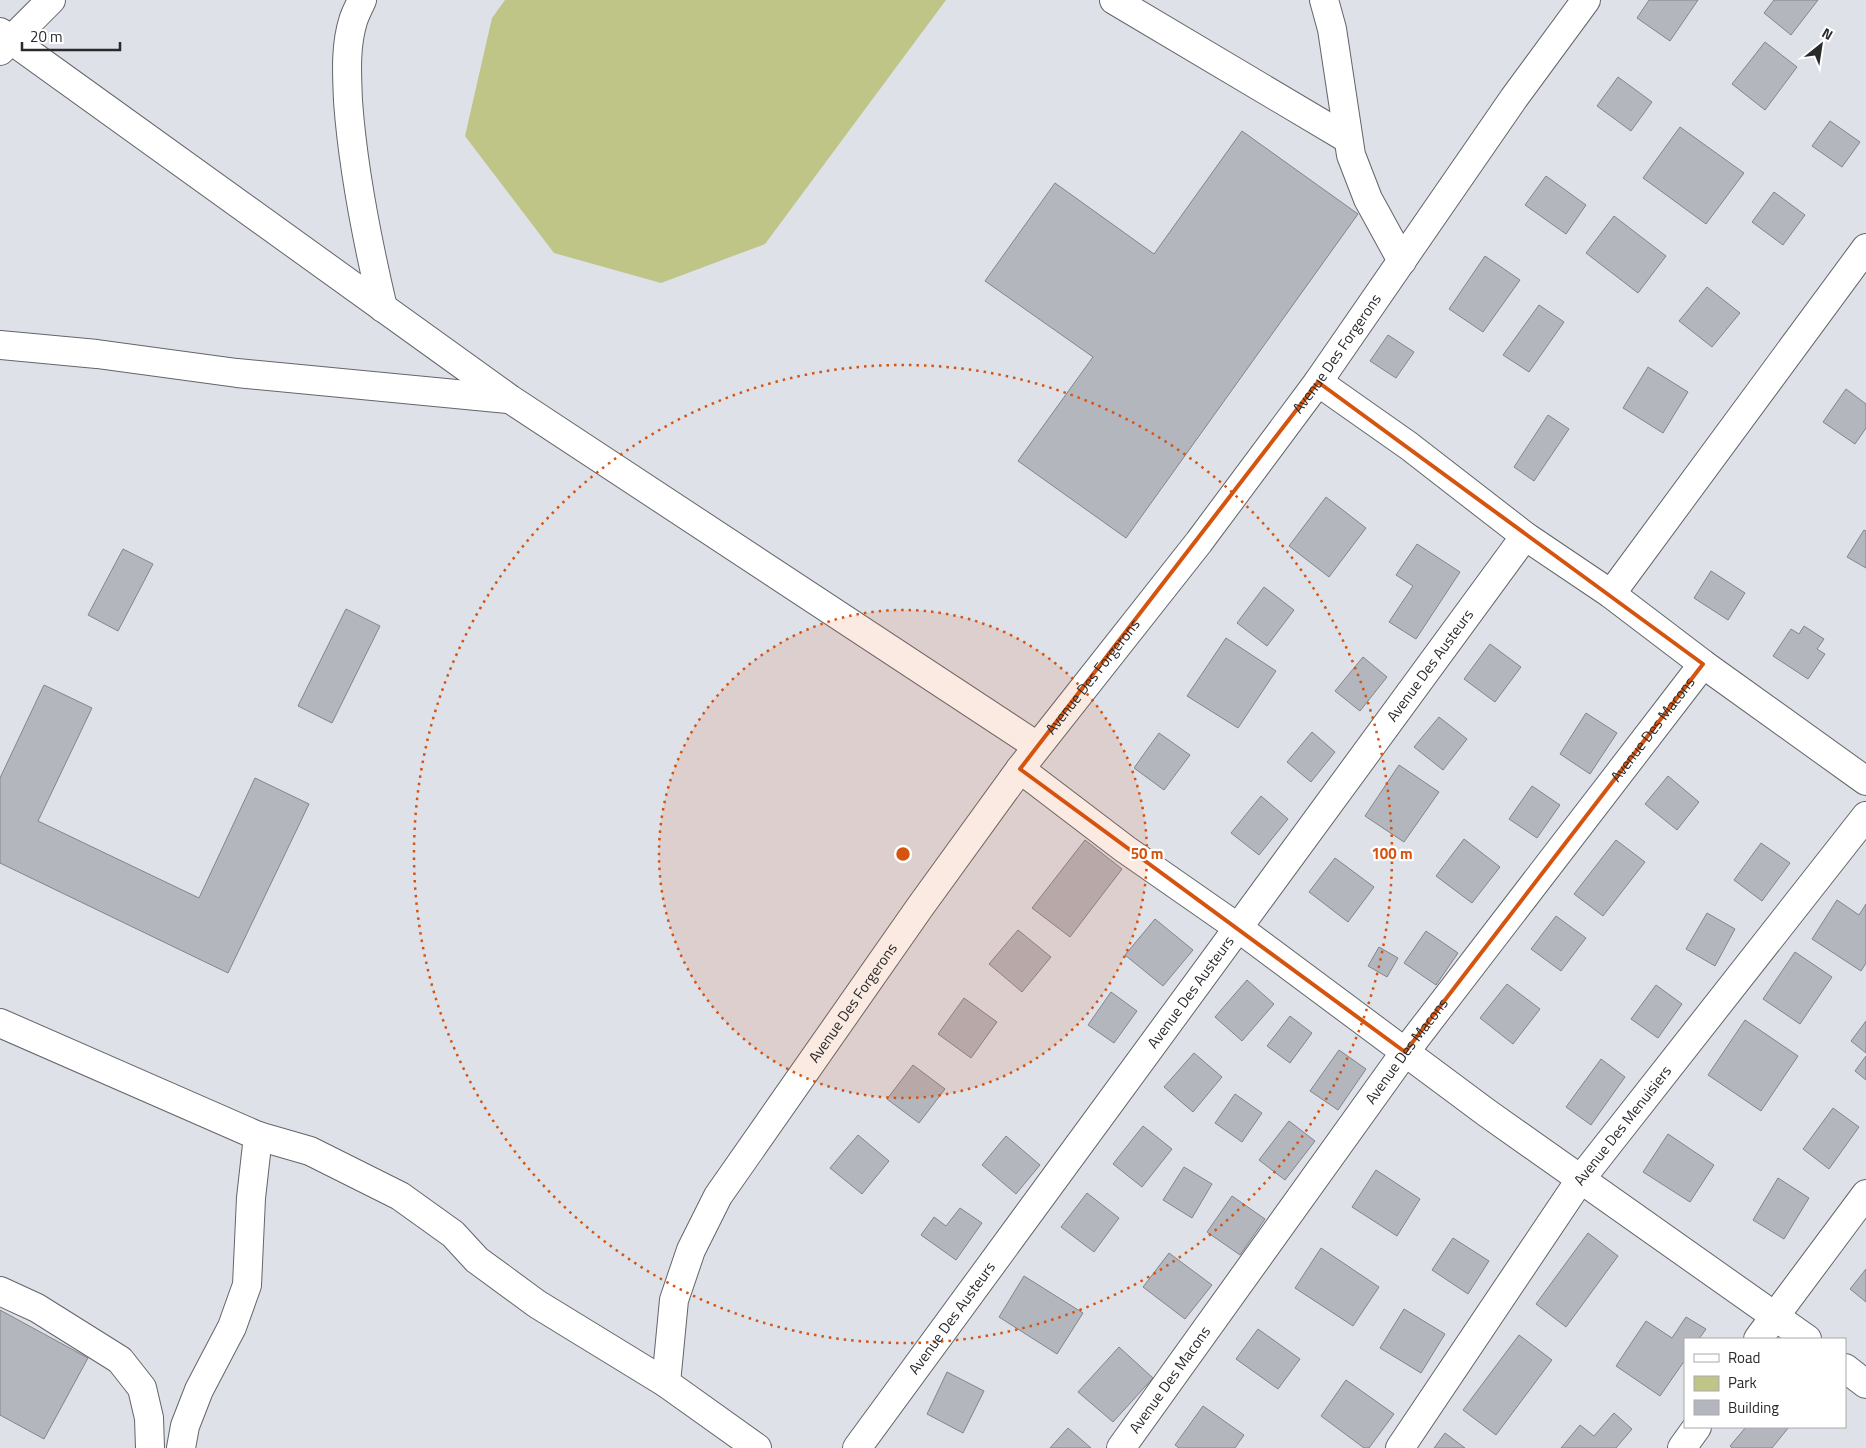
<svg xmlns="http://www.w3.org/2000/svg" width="1866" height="1448" font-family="'Titillium Web',sans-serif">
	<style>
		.green { fill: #bec587 }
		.building { fill: #b4b6bd; stroke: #83858b }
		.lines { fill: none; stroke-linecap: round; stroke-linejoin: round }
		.minor-casing { stroke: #63656b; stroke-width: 30 }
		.tertiary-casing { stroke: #63656b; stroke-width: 30 }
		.minor { stroke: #fff; stroke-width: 28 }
		.tertiary { stroke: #fff; stroke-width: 28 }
		.marked { fill: none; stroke: #d5540f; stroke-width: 4; stroke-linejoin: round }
		.ring { fill: none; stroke: #d5540f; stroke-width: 2.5; stroke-dasharray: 2.5 5 }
		.labels { text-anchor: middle; stroke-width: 4.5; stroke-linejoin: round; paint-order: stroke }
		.street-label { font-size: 15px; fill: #292a2c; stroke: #fff }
		.centre { fill: #d5540f; stroke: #fff; stroke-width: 2.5 }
		.ring-label { font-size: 15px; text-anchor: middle; font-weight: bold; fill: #d5540f; stroke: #fff; stroke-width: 4.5; stroke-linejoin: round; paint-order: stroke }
	</style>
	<rect width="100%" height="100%" fill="#dee1e7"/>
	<!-- green -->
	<path class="green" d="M505,0H946L765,244L661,283L554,253L465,136L492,18Z"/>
	<!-- building -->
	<path class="building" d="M1649,0H1698L1670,41L1637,18Z
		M1774,0H1818L1791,35L1764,13Z
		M1765,42L1797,67L1765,110L1732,84Z
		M1618,77L1652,102L1631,131L1597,106Z
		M1830,121L1860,142L1842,167L1812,146Z
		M1680,127L1744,173L1706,224L1643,178Z
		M1242,131L1358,214L1126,538L1018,461L1093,357L985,281L1055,183L1154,254Z
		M1546,176L1586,205L1566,234L1525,205Z
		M1774,192L1805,215L1783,245L1752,222Z
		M1614,216L1666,256L1638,293L1586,253Z
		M1485,256L1520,280L1483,332L1449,309Z
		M1707,287L1740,313L1712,347L1679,321Z
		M1539,305L1564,322L1529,372L1503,355Z
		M1388,335L1414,352L1396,378L1370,361Z
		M1648,367L1688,392L1663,433L1623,408Z
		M1846,389L1866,404V428L1855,444L1823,422Z
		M1548,415L1569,429L1534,481L1514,467Z
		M1326,497L1366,528L1329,577L1289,546Z
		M1864,530L1866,531V568L1847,557Z
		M1417,544L1460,572L1416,639L1389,622L1413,586L1396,575Z
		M123,549L153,564L118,631L88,615Z
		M1711,571L1745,593L1728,620L1694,598Z
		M1264,587L1294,610L1267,646L1237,623Z
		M346,609L380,626L332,723L298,706Z
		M1804,626L1824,639L1817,649L1825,654L1808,679L1773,656L1791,629L1799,634Z
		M1226,638L1276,671L1238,728L1187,696Z
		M1490,644L1521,667L1495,702L1464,679Z
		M1363,657L1387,677L1360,711L1335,691Z
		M44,685L92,708L38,821L199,898L255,778L309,804L228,973L0,863V778Z
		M1586,713L1617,733L1590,774L1560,754Z
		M1439,717L1467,739L1443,770L1414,747Z
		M1312,732L1335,752L1311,782L1287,762Z
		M1159,733L1190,755L1164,790L1134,768Z
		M1399,765L1439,792L1404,842L1365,816Z
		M1668,776L1699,802L1677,830L1645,804Z
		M1532,786L1560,805L1537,838L1509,819Z
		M1261,796L1288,819L1259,855L1231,833Z
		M1464,839L1500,867L1472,903L1436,876Z
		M1085,840L1122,869L1070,937L1032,908Z
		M1616,840L1645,862L1603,916L1574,894Z
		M1761,843L1790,863L1762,901L1734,880Z
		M1335,858L1374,887L1348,922L1309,892Z
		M1837,900L1859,915L1866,904V963L1861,971L1812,939Z
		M1707,913L1735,929L1715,966L1686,949Z
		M1556,916L1586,938L1561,971L1531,949Z
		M1155,919L1193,950L1163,986L1125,955Z
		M1018,930L1051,957L1022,992L989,964Z
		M1426,931L1458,953L1436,985L1404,963Z
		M1379,947L1398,958L1387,977L1368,966Z
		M1795,952L1832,977L1800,1024L1763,999Z
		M1247,980L1274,1004L1242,1041L1215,1017Z
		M1507,984L1540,1009L1513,1044L1480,1018Z
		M1656,985L1682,1004L1658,1038L1631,1019Z
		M1111,992L1137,1011L1114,1043L1088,1025Z
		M964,998L997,1022L971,1058L938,1034Z
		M1290,1016L1312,1033L1290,1063L1267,1046Z
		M1745,1020L1798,1056L1761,1111L1708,1075Z
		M1866,1021V1053L1851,1041Z
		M1339,1050L1366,1069L1338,1110L1310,1091Z
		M1194,1053L1222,1077L1193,1112L1164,1087Z
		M1866,1056V1080L1855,1071Z
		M1601,1059L1625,1077L1591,1125L1566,1107Z
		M913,1065L945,1089L919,1123L887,1099Z
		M1235,1094L1262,1113L1242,1142L1215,1123Z
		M1833,1108L1859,1127L1829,1169L1803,1149Z
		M1289,1121L1315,1141L1285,1180L1259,1160Z
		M1143,1126L1172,1149L1142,1187L1113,1164Z
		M1668,1134L1714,1165L1690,1202L1643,1172Z
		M858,1135L889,1161L862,1194L830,1168Z
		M1006,1136L1040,1165L1016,1194L982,1165Z
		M1184,1167L1212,1184L1192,1218L1163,1200Z
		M1376,1170L1420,1199L1397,1236L1352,1207Z
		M1778,1178L1809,1198L1784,1239L1753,1220Z
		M1087,1193L1119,1218L1094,1252L1061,1227Z
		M1232,1196L1265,1219L1240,1255L1207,1232Z
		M960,1208L982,1223L956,1260L921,1235L934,1217L946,1226Z
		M1588,1233L1618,1256L1566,1327L1536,1304Z
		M1453,1238L1489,1261L1468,1294L1432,1270Z
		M1321,1248L1379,1287L1353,1326L1295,1288Z
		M1169,1253L1212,1285L1185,1319L1143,1287Z
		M1866,1269V1302L1850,1289Z
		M1024,1276L1083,1313L1057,1354L999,1317Z
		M1404,1309L1445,1334L1421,1373L1380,1348Z
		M0,1310L88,1358L44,1439L0,1415Z
		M1686,1317L1706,1329L1699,1339H1685V1360L1660,1396L1616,1366L1646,1321L1672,1338Z
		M1258,1329L1300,1359L1278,1389L1236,1359Z
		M1519,1335L1552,1360L1496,1435L1463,1410Z
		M1119,1347L1153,1378L1113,1422L1078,1392Z
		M947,1372L984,1391L963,1433L927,1414Z
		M1346,1380L1394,1414L1369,1448H1364L1321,1416Z
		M1203,1406L1244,1435L1235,1448H1179L1175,1445Z
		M1614,1413L1632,1429L1616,1448H1561L1580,1425L1594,1436Z
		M1746,1427H1789L1772,1448H1732L1730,1446Z
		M1068,1428L1091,1448H1050Z
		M1445,1433L1465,1448H1434Z"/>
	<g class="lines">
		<!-- minor casing -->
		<g class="minor-casing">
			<g id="minor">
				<path d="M362,0C359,7 355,14 353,21C345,47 347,75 348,101C353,171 367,240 383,308"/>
				<path d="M1114,0L1348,139"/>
				<path d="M1324,0L1332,29L1351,155L1368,199L1402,261"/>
				<path d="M0,32L510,399L1037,746"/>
				<path d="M0,51L51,0"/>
				<path d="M0,345L97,354L237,373L508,399"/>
				<path d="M1318,382L1409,446L1525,536L1611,594L1703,664L1866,781"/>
				<path d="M1611,594L1866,248"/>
				<path d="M1020,769L1125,849L1237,927L1487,1113L1807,1339"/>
				<path d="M0,1023L258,1136L310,1151L400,1196L453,1234L477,1260L537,1304L666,1383"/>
				<path d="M0,1291L37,1308L120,1360L142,1388L149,1418L150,1448"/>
				<path d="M1758,1339L1866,1194"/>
				<path d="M1845,1368L1866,1384"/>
				<path d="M181,1448L185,1426L199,1390L232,1327L247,1285L251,1198L258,1136"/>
				<path id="s1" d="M857,1448L1525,536"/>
				<path id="s2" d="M1121,1448L1405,1052L1703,664"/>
				<path id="s3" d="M1400,1448L1580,1180L1866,816"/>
				<path d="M1682,1448L1697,1427"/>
			</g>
		</g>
		<!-- tertiary casing -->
		<g class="tertiary-casing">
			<g id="tertiary">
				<path id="s4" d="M757,1448L666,1383L674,1300L691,1250L718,1196L920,907L1020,769L1199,542L1318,382L1514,98L1586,0"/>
			</g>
		</g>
		<!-- minor -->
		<use href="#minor" class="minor"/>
		<!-- tertiary -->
		<use href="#tertiary" class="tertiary"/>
	</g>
	<!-- marked area -->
	<path class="marked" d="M1318,382L1703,664L1405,1052L1020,769Z"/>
	<!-- distance rings -->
	<circle cx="903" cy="854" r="244" fill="#d5540f" fill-opacity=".12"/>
	<g class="ring">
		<circle cx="903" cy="854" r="244"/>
		<circle cx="903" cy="854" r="489"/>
	</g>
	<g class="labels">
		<!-- street labels -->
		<g class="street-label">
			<text dy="5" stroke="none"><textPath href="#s4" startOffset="1354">Avenue Des Forgerons</textPath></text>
			<text dy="5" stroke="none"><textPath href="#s1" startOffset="970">Avenue Des Austeurs</textPath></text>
			<text dy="5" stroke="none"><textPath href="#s4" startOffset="949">Avenue Des Forgerons</textPath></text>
			<text dy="5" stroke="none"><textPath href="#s2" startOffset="894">Avenue Des Macons</textPath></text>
			<text dy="5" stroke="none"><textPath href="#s1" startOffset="565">Avenue Des Austeurs</textPath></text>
			<text dy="5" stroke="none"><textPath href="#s4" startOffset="544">Avenue Des Forgerons</textPath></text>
			<text dy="5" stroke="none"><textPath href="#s2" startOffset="489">Avenue Des Macons</textPath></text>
			<text dy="5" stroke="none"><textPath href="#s3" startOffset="392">Avenue Des Menuisiers</textPath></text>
			<text dy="5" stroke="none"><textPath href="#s1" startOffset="161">Avenue Des Austeurs</textPath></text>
			<text dy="5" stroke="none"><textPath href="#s2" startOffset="84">Avenue Des Macons</textPath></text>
		</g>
	</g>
	<circle cx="903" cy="854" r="8" class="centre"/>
	<g class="ring-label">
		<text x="1147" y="859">50 m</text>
		<text x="1392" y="859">100 m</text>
	</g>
	<!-- legend -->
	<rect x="1684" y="1338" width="162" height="90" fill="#ffffff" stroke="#a9aaab"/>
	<rect x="1694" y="1354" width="25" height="8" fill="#ffffff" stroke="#a9aaab"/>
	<text x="1728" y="1363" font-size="15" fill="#292a2c">Road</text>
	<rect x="1694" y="1376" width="25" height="15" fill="#bec587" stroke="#a9aaab"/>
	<text x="1728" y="1388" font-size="15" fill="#292a2c">Park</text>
	<rect x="1694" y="1400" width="25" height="15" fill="#b4b6bd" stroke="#a9aaab"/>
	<text x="1728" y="1413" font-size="15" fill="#292a2c">Building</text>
	<!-- north arrow -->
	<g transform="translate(1821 45) rotate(30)" stroke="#ffffff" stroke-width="4" paint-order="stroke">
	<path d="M0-4L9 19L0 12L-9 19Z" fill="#292a2c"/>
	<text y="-8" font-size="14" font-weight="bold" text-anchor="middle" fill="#292a2c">N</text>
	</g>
	<!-- scale -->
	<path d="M22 42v8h98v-8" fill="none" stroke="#292a2c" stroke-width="2.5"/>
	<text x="30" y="42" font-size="15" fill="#292a2c" stroke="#ffffff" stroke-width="4" paint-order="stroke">20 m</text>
</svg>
